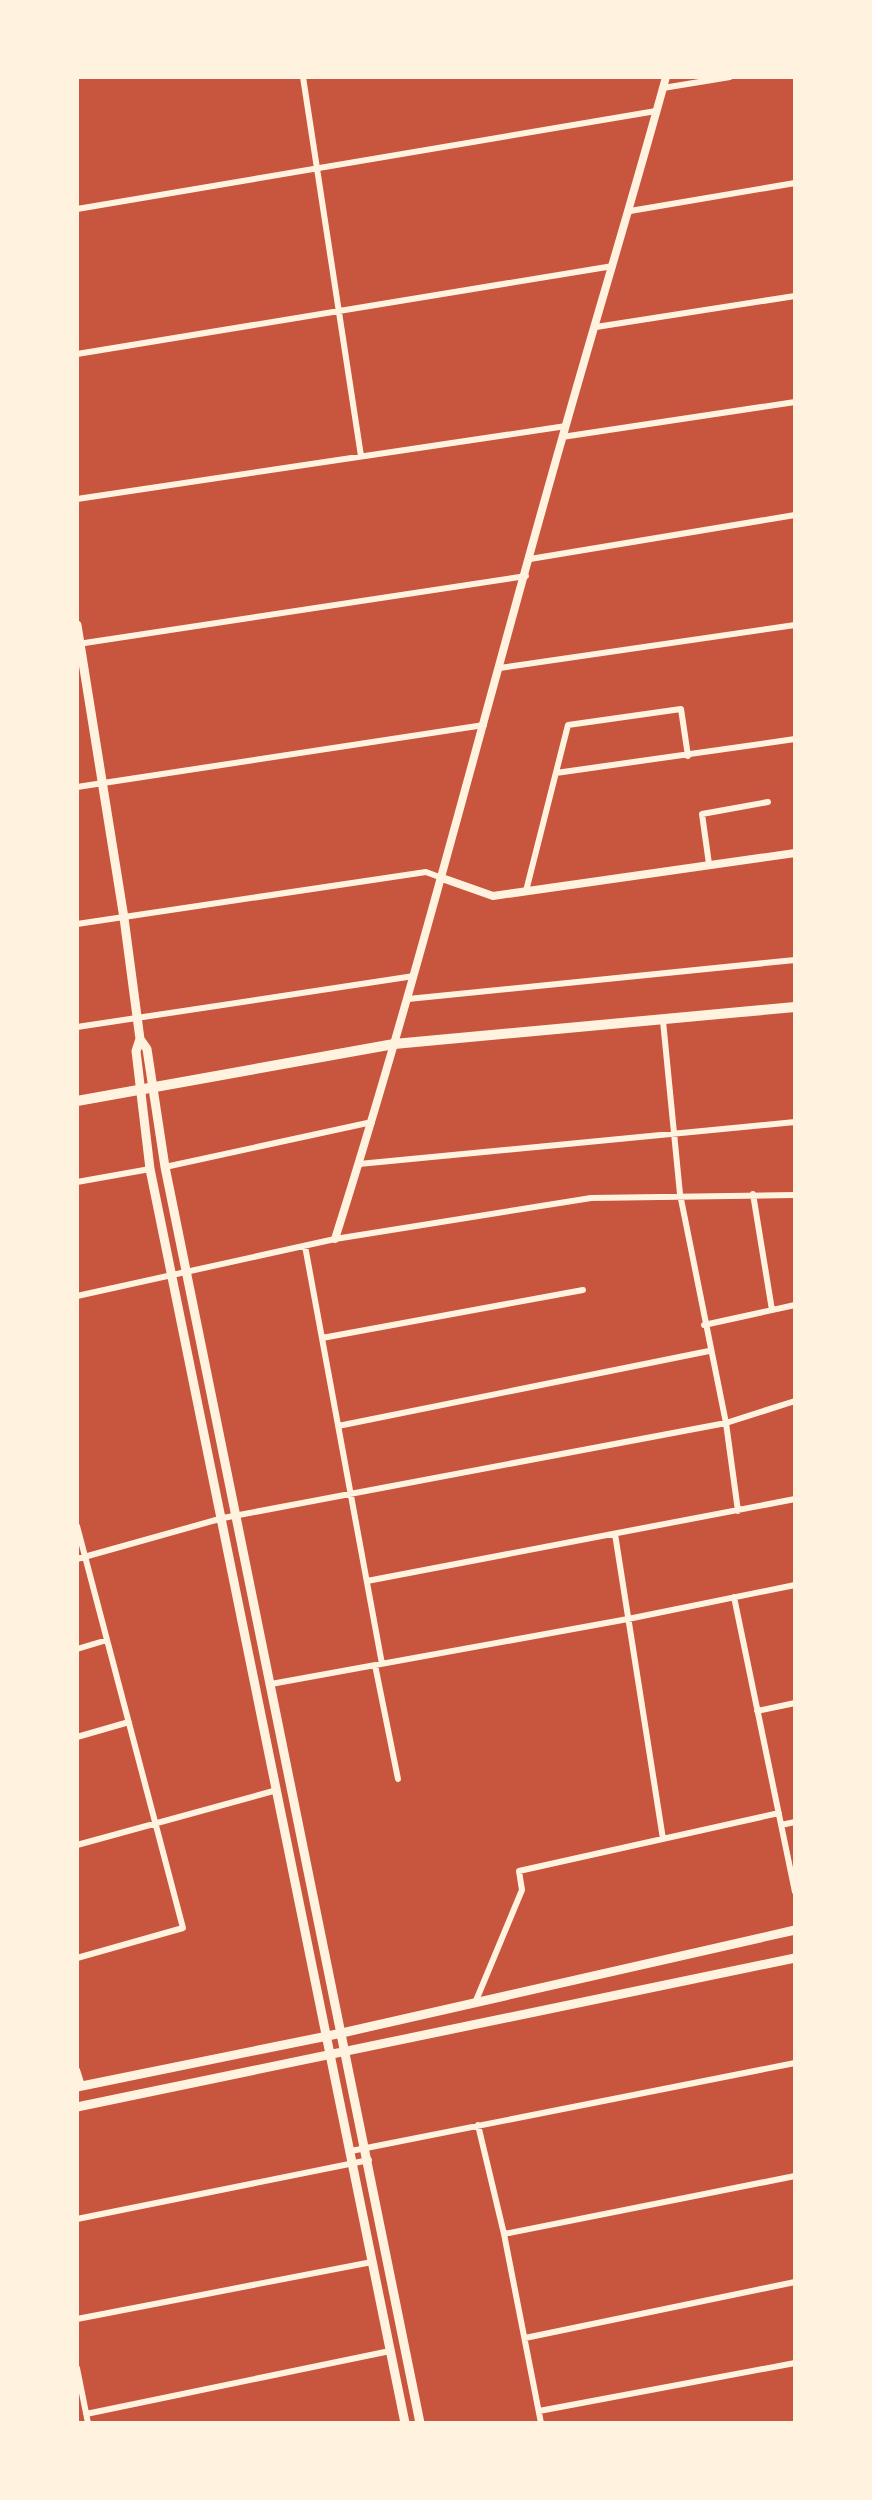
<svg xmlns="http://www.w3.org/2000/svg" width="872" height="2500" font-family="Barlow,sans-serif">
	<style>
		.lines { fill: none; stroke-linecap: round; stroke-linejoin: round }
		.minor { stroke: #fff3e0; stroke-width: 6 }
		.tertiary { stroke: #fff3e0; stroke-width: 8 }
		.secondary { stroke: #fff3e0; stroke-width: 9 }
		.primary { stroke: #fff3e0; stroke-width: 10 }
	</style>
	<rect width="100%" height="100%" fill="#c8553d"/>
	<g class="lines">
		<!-- minor -->
		<path class="minor" d="M303,77L361,456
			M663,88L730,77
			M77,209L656,111
			M630,211L795,183
			M596,327L795,296
			M77,354L613,266
			M562,437L795,402
			M77,499L566,426
			M530,559L795,515
			M78,644L526,576
			M500,668L795,625
			M556,773L795,739
			M77,787L484,725
			M709,864L702,814L768,802
			M526,891L568,725L681,709L688,756
			M77,924L426,872L442,878
			M408,999L795,960
			M663,1021L680,1194L726,1423L738,1511
			M77,1027L414,976
			M359,1164L795,1122
			M165,1167L372,1122
			M77,1182L150,1169
			M753,1194L772,1310
			M305,1246L382,1664
			M77,1296L335,1239L591,1198L795,1195
			M704,1325L795,1305
			M322,1338L583,1290
			M338,1426L709,1351
			M77,1526L183,1928L77,1958
			M615,1534L663,1839
			M77,1559L223,1518L726,1423L795,1401
			M367,1581L795,1499
			M734,1597L795,1892
			M77,1649L107,1640
			M375,1665L398,1779
			M271,1684L628,1619L795,1585
			M757,1711L795,1703
			M77,1737L129,1722
			M781,1825L795,1822
			M77,1845L277,1790
			M475,2003L522,1890L519,1871L779,1813
			M77,2070L82,2086
			M478,2125L504,2234L541,2423
			M351,2151L795,2063
			M77,2219L369,2160
			M504,2234L795,2176
			M77,2319L372,2262
			M525,2338L795,2282
			M77,2368L88,2423
			M539,2411L795,2363
			M86,2414L390,2351"/>
		<!-- tertiary -->
		<path class="tertiary" d="M442,878L493,896L795,853
			M335,1239C419,974 486,705 562,439C596,318 633,198 666,77"/>
		<!-- secondary -->
		<path class="secondary" d="M77,625L124,918L140,1039L136,1051L150,1169L405,2423
			M140,1039L147,1049L165,1167L420,2423
			M77,2087L342,2033L795,1930
			M77,2107L795,1958"/>
		<!-- primary -->
		<path class="primary" d="M77,1101L394,1044L795,1007"/>
	</g>
	<!-- border -->
	<rect width="872" height="2500" fill="none" stroke="#fff3e0" stroke-width="158"/>
</svg>
